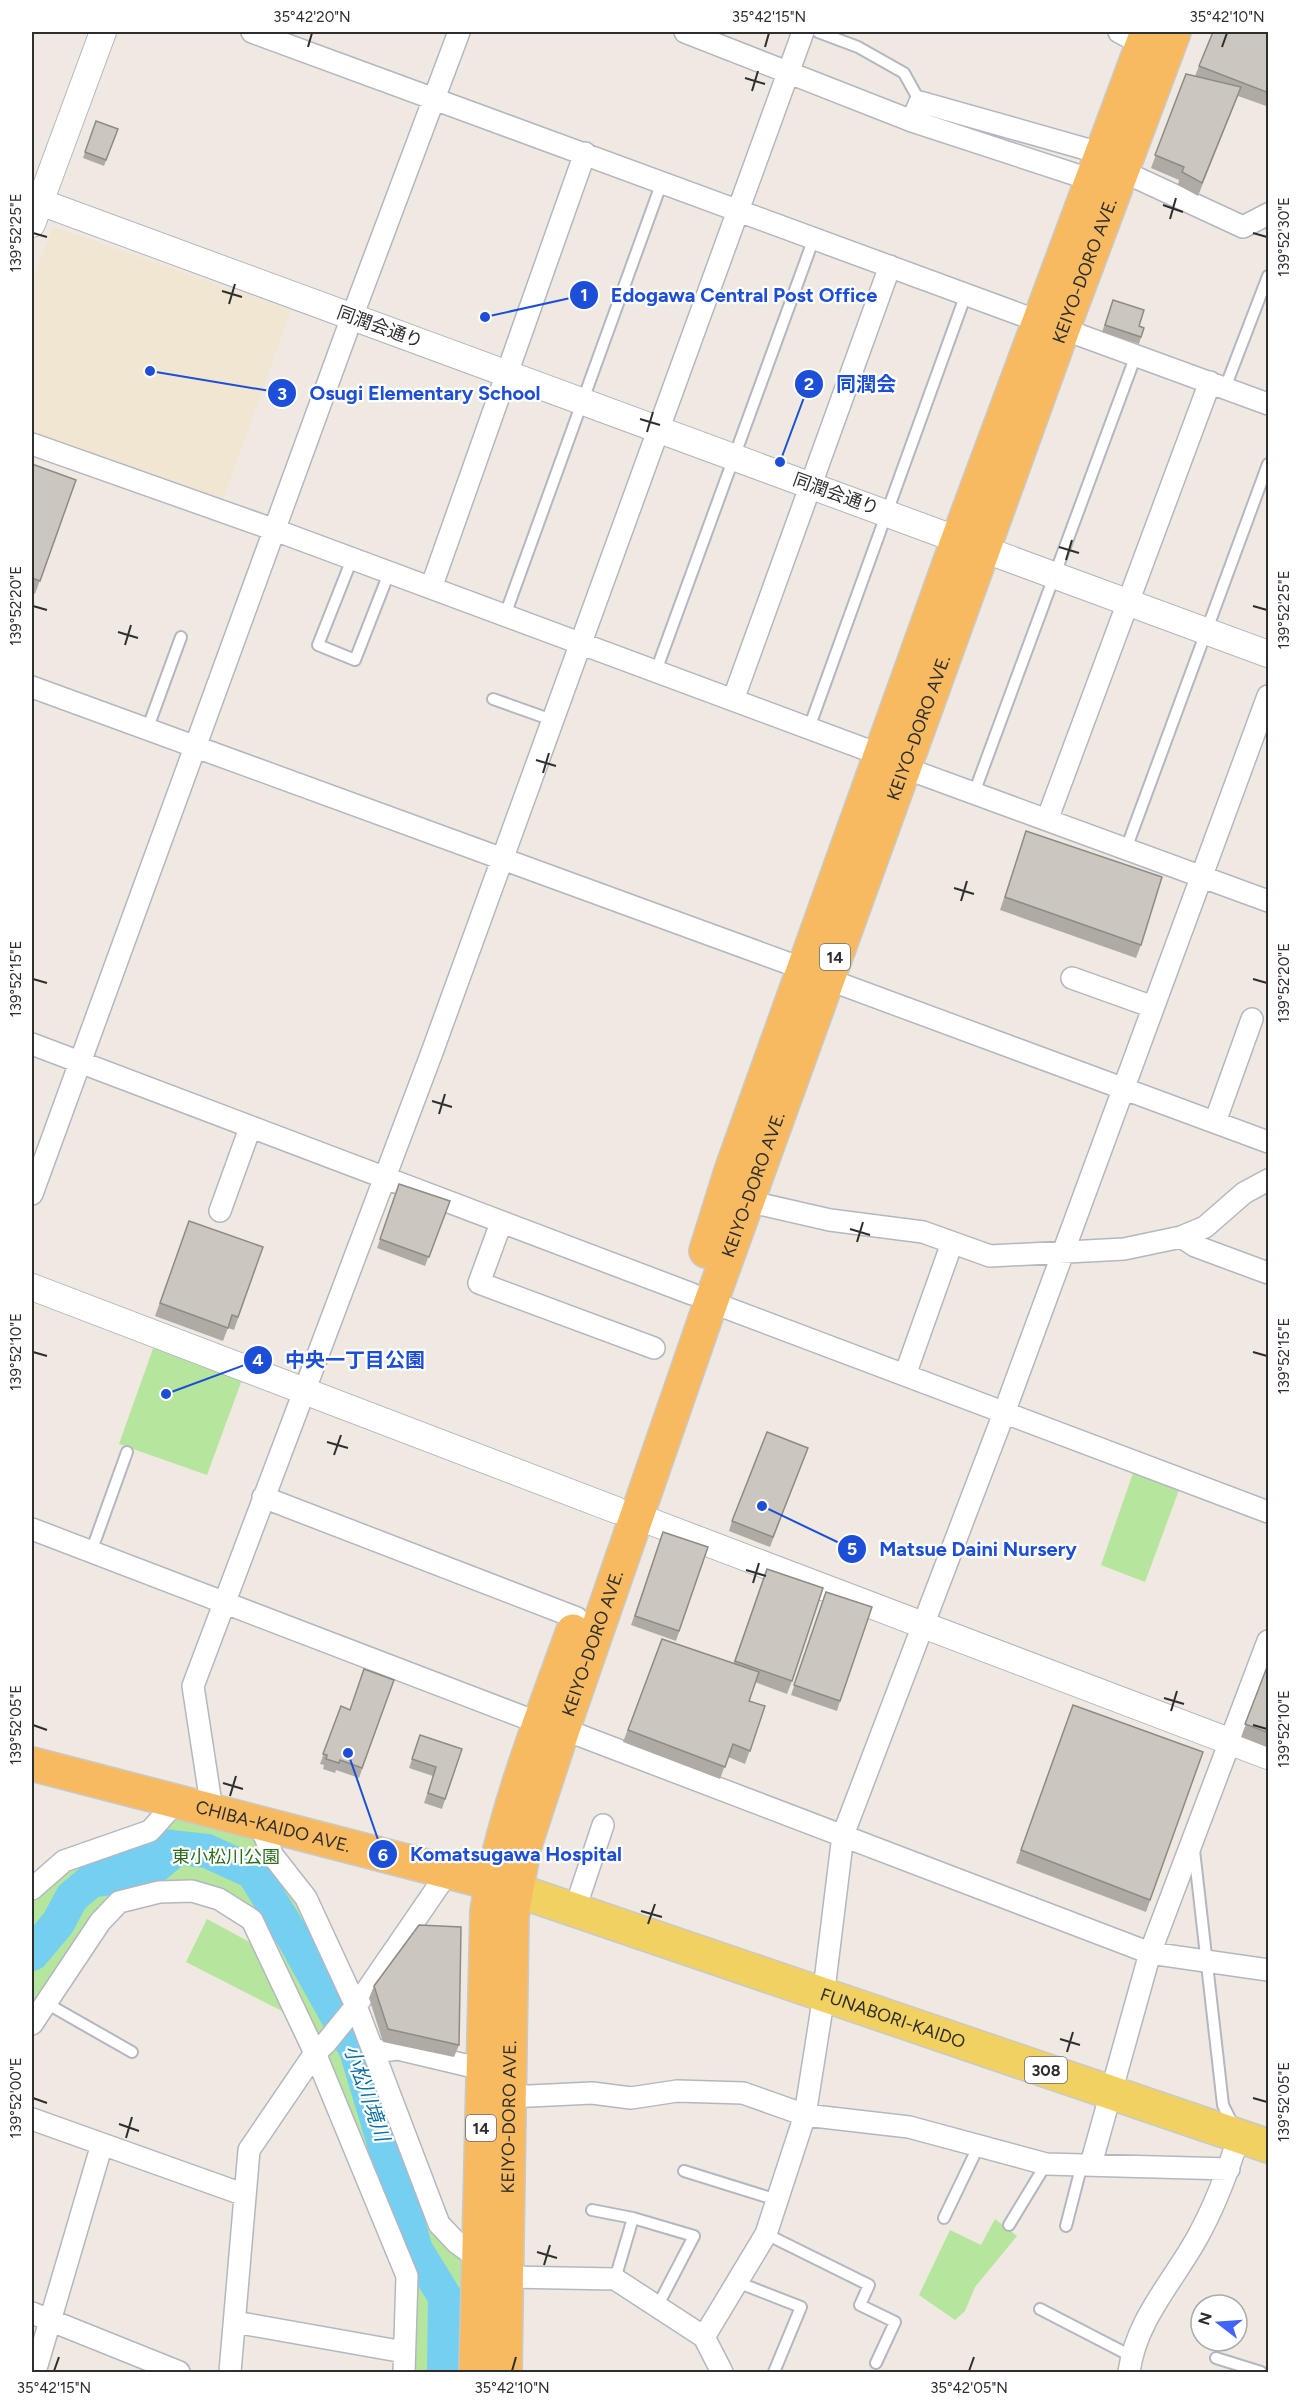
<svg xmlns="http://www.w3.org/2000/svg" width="1300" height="2404" font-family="Figtree,'Noto Sans JP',sans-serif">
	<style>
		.education { fill: #f0e6d1 }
		.green { fill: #b6e59e }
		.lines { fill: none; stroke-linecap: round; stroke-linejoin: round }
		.river { stroke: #75cff0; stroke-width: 34 }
		.service-casing { stroke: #b4b7c1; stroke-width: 14 }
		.minor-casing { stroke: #b4b7c1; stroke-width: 24 }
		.tertiary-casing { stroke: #b4b7c1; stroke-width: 28 }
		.primary-casing { stroke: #c9c9c9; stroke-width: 36 }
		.trunk-casing { stroke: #c9c9c9; stroke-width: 36 }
		.service { stroke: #fff; stroke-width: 10 }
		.minor { stroke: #fff; stroke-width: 21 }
		.tertiary { stroke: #fff; stroke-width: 26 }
		.primary { stroke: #f2d163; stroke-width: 33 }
		.trunk { stroke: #f8ba60; stroke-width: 33 }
		.wall { fill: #afaba4 }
		.building { fill: #cbc7bf; stroke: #8e8b86; stroke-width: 1.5 }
		.ticks { fill: none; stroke: #2e2e2e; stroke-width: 2 }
		.labels { text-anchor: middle; stroke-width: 4.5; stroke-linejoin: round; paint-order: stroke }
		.shield { fill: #fff; stroke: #6d6d6d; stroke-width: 1.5 }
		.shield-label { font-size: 16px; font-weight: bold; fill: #2e2e2e }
		.street-label { font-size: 18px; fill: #2e2e2e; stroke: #fff }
		.park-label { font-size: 18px; fill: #2c6e1b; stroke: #fff }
		.water-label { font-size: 20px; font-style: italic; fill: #0d6fa3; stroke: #fff }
		.leader { fill: none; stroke: #1d4ed8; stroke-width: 2 }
		.callout-dot { fill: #1d4ed8; stroke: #fff; stroke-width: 2 }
		.mark-label { font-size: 18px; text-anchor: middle; font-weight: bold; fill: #fff }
		.callout-label { font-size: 20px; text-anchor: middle; font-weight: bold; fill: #1d4ed8; stroke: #fff; stroke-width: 4.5; stroke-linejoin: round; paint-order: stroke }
		.neatline { fill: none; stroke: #2e2e2e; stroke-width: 2 }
		.ticks-label { font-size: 15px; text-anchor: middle; fill: #2e2e2e }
	</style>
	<rect width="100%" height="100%" fill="#efe9e1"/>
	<!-- education -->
	<path class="education" d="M52,229H59L291,310L222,502L32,432V284Z"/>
	<!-- green -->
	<path class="green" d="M155,1343L243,1377L207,1475L119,1444Z
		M1133,1473L1179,1490L1145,1582L1101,1565Z
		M177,1801L259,1823L289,1875L439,2224L479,2259L476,2372H404L407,2276L263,1941L219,1899L119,1902L32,2024V1889L61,1863L150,1831Z
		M207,1919L257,1946L288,2014L186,1962Z
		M995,2219L1017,2236L975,2287L965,2311L955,2320L919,2295L950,2230L981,2245Z"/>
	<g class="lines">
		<!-- river -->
		<path class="river" d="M97,1880L146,1874L176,1849
			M32,1954L58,1923L72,1897L91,1881L144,1844L207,1851L253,1872L293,1937L356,2050L416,2250L445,2297L444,2372"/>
		<!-- service casing -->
		<g class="service-casing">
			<path id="service" d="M818,32L858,47L904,73L920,102
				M1225,388L1268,276
				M352,559L318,645L355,660L389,573
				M505,615L662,182
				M656,671L814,238
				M493,699L552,720
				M809,728L966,294
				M147,730L181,637
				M974,793L1136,355
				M1126,849L1268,464
				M91,1552L127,1452
				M1194,1850L1223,2105L1234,2127
				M46,2003L132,2052
				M684,2171L777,2200
				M592,2210L633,2218L694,2236L657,2307
				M944,2218L979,2145
				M1009,2225L1046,2164
				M1066,2226L1082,2164
				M766,2234L869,2285L860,2305L895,2322L876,2363
				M615,2279L633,2218
				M737,2282L801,2307L774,2372
				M1040,2309L1131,2356
				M1216,2358L1261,2372"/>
		</g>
		<!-- minor casing -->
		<g class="minor-casing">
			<path id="minor" d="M252,32L1038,321
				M685,32L912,121L1092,180
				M1119,32L1153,50
				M912,121L920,102L1100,153
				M1122,171L1243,227L1268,214
				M1063,329L1268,404
				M32,444L275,530L881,755
				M431,588L585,153
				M32,687L804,969
				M733,700L890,266
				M905,768L1268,901
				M1047,820L1210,382
				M1072,978L1153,1007
				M827,979L1268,1142
				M32,1044L692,1294
				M1215,1122L1252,1019
				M32,1194L352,317L459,32
				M747,1201L830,1220L923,1232L990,1256L1124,1249L1181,1237L1205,1227L1244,1193L1268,1180
				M220,1211L250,1128
				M501,1223L479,1283L654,1348
				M1181,1237L1195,1246L1268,1273
				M711,1302L1268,1512
				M905,1375L952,1243
				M263,1497L577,1618
				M32,1529L539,1723
				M563,1729L1150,1953L1268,1970
				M212,1810L193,1686L431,1055L803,32
				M259,1823L273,1856L306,1898L356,2006L439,2224L457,2243L479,2259
				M32,1889L64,1861L150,1831L177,1801
				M575,1909L603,1825
				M32,2024L100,1922L119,1902L159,1892L192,1891L219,1899L252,1920L315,2053L407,2276L404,2372
				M373,2052L398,2049L482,2069
				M509,2097L592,2093L631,2098L677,2091L743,2093L805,2115L909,2127L1046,2164L1229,2169
				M32,2119L245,2195
				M1091,2164L1150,1953L1268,1641
				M507,2277L615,2279L704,2337L722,2372
				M32,2313L179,2372
				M235,2322L404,2352
				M704,2337L766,2234L805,2115L821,2014L843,1835L1004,1413L1268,696
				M35,2372L102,2144
				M230,2372L249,2150L315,2053L325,2044L356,2006L448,1872
				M1129,2372C1136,2320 1172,2283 1197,2238C1215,2206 1228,2171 1239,2136"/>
		</g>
		<!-- tertiary casing -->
		<g class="tertiary-casing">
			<path id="tertiary" d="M32,199L1268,654
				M32,224L103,32
				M32,1287L616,1510
				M636,1516L1268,1756"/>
		</g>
		<!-- primary casing -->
		<g class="primary-casing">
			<g id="primary">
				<path id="s1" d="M516,1890L1268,2146"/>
			</g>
		</g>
		<!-- trunk casing -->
		<g class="trunk-casing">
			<g id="trunk">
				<path d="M706,1251L731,1171L958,539L1147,32"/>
				<path id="s2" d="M32,1764L514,1889"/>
				<path d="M476,2372L487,1911C503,1815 540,1722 573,1631"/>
				<path id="s3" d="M505,2372L512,1916L524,1848L563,1729L711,1302L1063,329L1174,32"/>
			</g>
		</g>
		<!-- service -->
		<use href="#service" class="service"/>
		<!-- minor -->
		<use href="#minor" class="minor"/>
		<!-- tertiary -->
		<use href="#tertiary" class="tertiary"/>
		<!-- primary -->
		<use href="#primary" class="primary"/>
		<!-- trunk -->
		<use href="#trunk" class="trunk"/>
	</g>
	<!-- wall -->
	<path class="wall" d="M1269,32V107L1238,96L1198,196L1178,185L1179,180L1151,168L1186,74L1195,76L1199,66Z
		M96,121L118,129L104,166L83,158Z
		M1113,300L1139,326L1144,328L1139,344L1102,332Z
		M32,464L76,480L35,594L32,592Z
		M1026,831L1141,945L1136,958L1000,910Z
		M399,1184L450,1201L425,1266L377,1248Z
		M189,1221L263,1247L234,1330L228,1328L223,1341L155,1316Z
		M808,1448L770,1547L729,1531L732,1521Z
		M663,1532L708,1547L676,1641L631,1625Z
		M767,1569L792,1681L787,1694L755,1682L749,1701L765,1706L745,1764L728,1757L720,1779L623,1742L662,1639L733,1664Z
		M826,1592L840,1701L837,1711L791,1695Z
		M1269,1662V1748L1241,1737Z
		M394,1680L359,1778L336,1770L335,1773L323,1769L324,1765L320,1764L341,1706L350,1710Z
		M1073,1705L1203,1752L1146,1912L1016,1863Z
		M420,1735L462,1749L442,1809L424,1803L433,1776L409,1768Z
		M374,1986L459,2045L454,2057L383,2042L369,1998Z"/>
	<!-- building -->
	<path class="building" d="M1213,32H1269V93L1199,66Z
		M1186,74L1241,87L1202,183L1182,172L1184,167L1155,155Z
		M96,121L118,129L106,160L85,152Z
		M1113,300L1144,310L1139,326L1144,328L1141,337L1105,325Z
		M32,464L76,480L40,581L32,578Z
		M1026,831L1162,877L1141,945L1005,897Z
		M399,1184L450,1201L429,1257L380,1239Z
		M189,1221L263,1247L238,1317L232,1315L228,1328L160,1303Z
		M767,1432L808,1448L773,1537L732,1521Z
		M663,1532L708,1547L679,1631L635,1616Z
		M767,1569L823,1588L792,1681L735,1661Z
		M826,1592L872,1607L840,1701L794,1685Z
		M662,1639L759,1672L749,1701L765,1706L750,1751L733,1744L725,1767L628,1730Z
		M1269,1662V1733L1245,1724Z
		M364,1669L394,1680L362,1768L340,1760L339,1763L326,1759L327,1755L323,1754L341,1706L350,1710Z
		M1073,1705L1203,1752L1150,1900L1021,1850Z
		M420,1735L462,1749L445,1799L428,1793L436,1767L412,1759Z
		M419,1925L461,1927L459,2045L388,2029L374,1986Z"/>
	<!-- ticks -->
	<path class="ticks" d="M308,47L312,33M765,47L769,33M1222,47L1227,33M745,78L765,84M752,91L758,71M1163,205L1183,212M1170,219L1176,198M33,233L47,237M1253,233L1267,237M222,291L242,297M229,304L235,284M640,419L660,425M647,432L653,412M1059,547L1079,553M1066,560L1072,540M33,606L47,610M1253,606L1267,610M118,632L138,638M125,645L131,625M536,760L556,766M543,773L549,753M954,888L974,894M961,901L967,881M33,979L47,983M1253,979L1267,983M432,1101L452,1107M439,1114L445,1094M850,1229L870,1235M857,1242L863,1222M33,1352L47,1356M1253,1352L1267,1356M327,1442L348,1448M334,1455L341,1435M746,1570L766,1576M753,1583L759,1563M1164,1698L1184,1704M1171,1711L1177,1691M33,1725L47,1730M1253,1725L1267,1729M223,1783L243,1789M230,1796L236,1776M641,1911L662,1917M648,1924L655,1904M1060,2039L1080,2045M1067,2052L1073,2032M33,2098L47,2103M1253,2098L1267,2102M119,2124L139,2131M126,2138L132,2117M537,2252L557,2258M544,2265L550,2245M54,2371L59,2357M512,2371L516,2357M969,2371L974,2357"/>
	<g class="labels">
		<!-- shield labels -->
		<g class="shield">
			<rect x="820" y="944" width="30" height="26" rx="4.5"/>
			<rect x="1025" y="2057" width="42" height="26" rx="4.5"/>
			<rect x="466" y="2115" width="30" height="26" rx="4.5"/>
		</g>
		<g class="shield-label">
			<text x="835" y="963">14</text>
			<text x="1046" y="2076">308</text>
			<text x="481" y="2134">14</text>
		</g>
		<!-- street labels -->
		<g class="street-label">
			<text dy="6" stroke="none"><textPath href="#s3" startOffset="2199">KEIYO-DORO AVE.</textPath></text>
			<text transform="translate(380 327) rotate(20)" y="6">同潤会通り</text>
			<text transform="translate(836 494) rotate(20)" y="6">同潤会通り</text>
			<text dy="6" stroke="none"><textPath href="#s3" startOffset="1713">KEIYO-DORO AVE.</textPath></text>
			<text dy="6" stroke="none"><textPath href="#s3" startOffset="1227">KEIYO-DORO AVE.</textPath></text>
			<text dy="6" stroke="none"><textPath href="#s3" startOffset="741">KEIYO-DORO AVE.</textPath></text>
			<text dy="6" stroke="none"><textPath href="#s2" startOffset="249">CHIBA-KAIDO AVE.</textPath></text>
			<text dy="6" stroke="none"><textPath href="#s1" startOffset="398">FUNABORI-KAIDO</textPath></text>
			<text dy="6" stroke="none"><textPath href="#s3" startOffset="255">KEIYO-DORO AVE.</textPath></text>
		</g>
		<!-- park labels -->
		<g class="park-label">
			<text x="226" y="1863">東小松川公園</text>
		</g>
		<!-- water labels -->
		<g class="water-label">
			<text transform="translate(367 2093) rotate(71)" y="7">小松川境川</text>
		</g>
	</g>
	<!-- callouts -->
	<path class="leader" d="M485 317L584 295M780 462L809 384M150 371L282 393M166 1394L258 1360M762 1506L852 1549M348 1753L383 1854"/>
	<g class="callout-dot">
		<circle cx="485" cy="317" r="6"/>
		<circle cx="780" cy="462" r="6"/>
		<circle cx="150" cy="371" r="6"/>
		<circle cx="166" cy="1394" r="6"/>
		<circle cx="762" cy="1506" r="6"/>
		<circle cx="348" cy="1753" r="6"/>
		<circle cx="584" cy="295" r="15"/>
		<circle cx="809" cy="384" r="15"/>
		<circle cx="282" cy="393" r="15"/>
		<circle cx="258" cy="1360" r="15"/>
		<circle cx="852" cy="1549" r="15"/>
		<circle cx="383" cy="1854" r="15"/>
	</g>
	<g class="mark-label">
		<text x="584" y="301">1</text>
		<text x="809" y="390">2</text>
		<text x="282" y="400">3</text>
		<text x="258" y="1366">4</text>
		<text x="852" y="1555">5</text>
		<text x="383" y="1861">6</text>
	</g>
	<g class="callout-label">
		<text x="744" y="302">Edogawa Central Post Office</text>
		<text x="866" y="391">同潤会</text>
		<text x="425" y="400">Osugi Elementary School</text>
		<text x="355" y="1367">中央一丁目公園</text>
		<text x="978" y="1556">Matsue Daini Nursery</text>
		<text x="516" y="1861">Komatsugawa Hospital</text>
	</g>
	<!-- border -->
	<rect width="1300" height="2404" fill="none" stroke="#ffffff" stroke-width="66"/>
	<!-- north arrow -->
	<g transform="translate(1219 2323) rotate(287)"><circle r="28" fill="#ffffff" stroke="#ababab" stroke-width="1.5"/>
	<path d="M0-4.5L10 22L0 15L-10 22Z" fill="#4264fb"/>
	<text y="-9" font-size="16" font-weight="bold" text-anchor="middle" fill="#2e2e2e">N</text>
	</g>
	<rect x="33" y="33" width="1234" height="2338" class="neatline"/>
	<g class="ticks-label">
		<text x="312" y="22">35°42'20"N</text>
		<text x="769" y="22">35°42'15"N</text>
		<text x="1227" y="22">35°42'10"N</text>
		<text transform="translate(16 233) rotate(-90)" y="5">139°52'25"E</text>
		<text transform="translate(1284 237) rotate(-90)" y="5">139°52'30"E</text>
		<text transform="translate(16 606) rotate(-90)" y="5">139°52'20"E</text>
		<text transform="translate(1284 610) rotate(-90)" y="5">139°52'25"E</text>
		<text transform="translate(16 979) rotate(-90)" y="5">139°52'15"E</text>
		<text transform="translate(1284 983) rotate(-90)" y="5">139°52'20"E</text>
		<text transform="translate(16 1352) rotate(-90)" y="5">139°52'10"E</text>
		<text transform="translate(1284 1356) rotate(-90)" y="5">139°52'15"E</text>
		<text transform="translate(16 1725) rotate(-90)" y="5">139°52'05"E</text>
		<text transform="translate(1284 1729) rotate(-90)" y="5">139°52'10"E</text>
		<text transform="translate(16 2098) rotate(-90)" y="5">139°52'00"E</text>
		<text transform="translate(1284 2102) rotate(-90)" y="5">139°52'05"E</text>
		<text x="54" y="2393">35°42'15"N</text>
		<text x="512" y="2393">35°42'10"N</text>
		<text x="969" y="2393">35°42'05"N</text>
	</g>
</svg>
